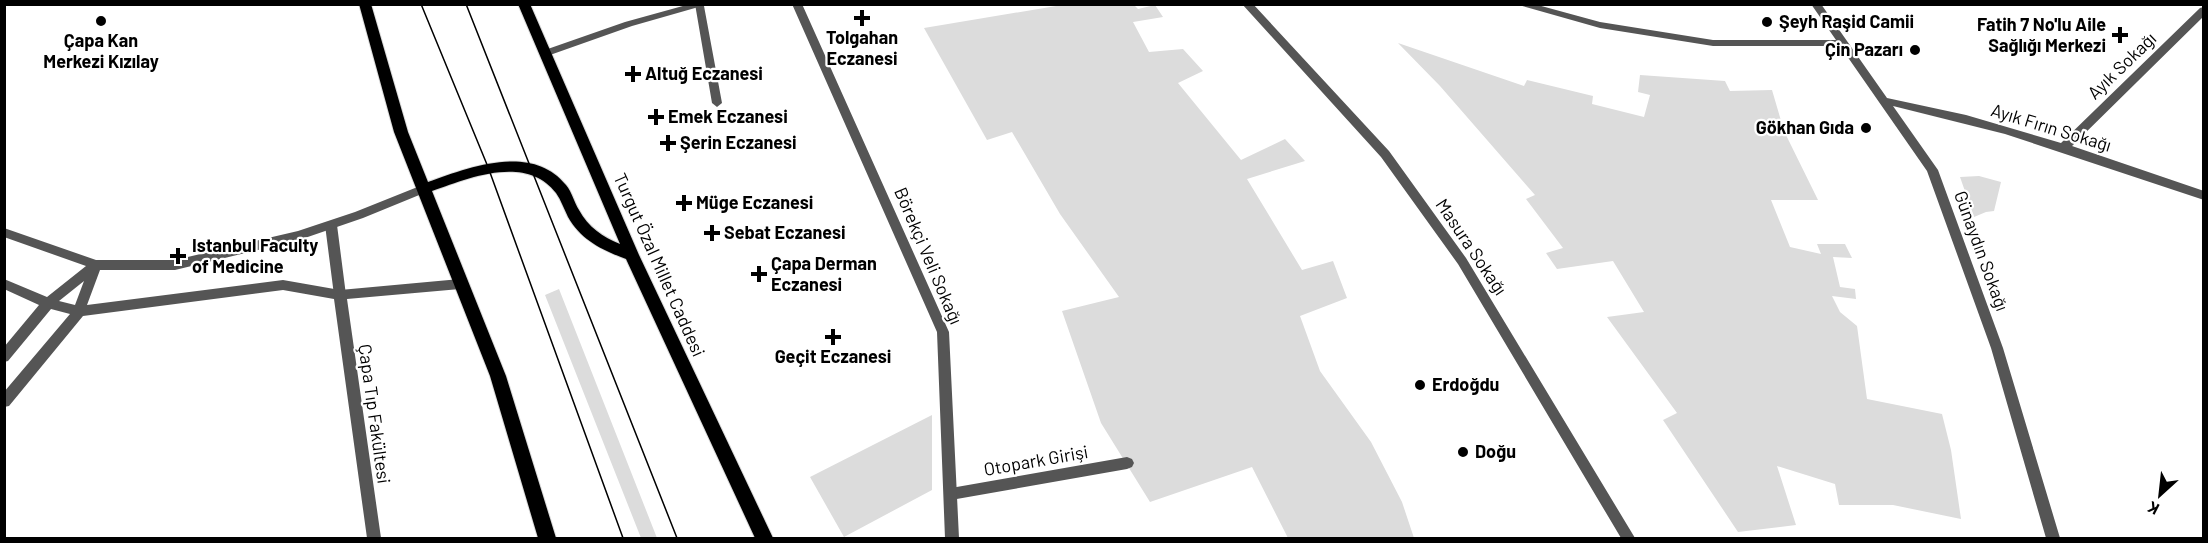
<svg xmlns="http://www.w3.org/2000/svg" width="2208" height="543" font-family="Barlow,sans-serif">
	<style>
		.green { fill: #dcdcdc }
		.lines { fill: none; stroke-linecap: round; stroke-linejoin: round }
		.primary-casing { stroke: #dbdbdb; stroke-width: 2 }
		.lane { fill: #555; fill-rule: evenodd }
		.street { fill: #555; fill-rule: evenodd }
		.primary { fill: #000; fill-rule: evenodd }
		.tram { stroke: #000; stroke-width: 1.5 }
		.poi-dot { fill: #000; stroke: #fff; stroke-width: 2 }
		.labels { text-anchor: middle; stroke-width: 4.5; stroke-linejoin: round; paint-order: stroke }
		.poi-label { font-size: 18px; font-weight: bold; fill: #000; stroke: #fff; text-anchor: start }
		.street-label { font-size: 18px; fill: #000; stroke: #fff }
	</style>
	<rect width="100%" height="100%" fill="#fff"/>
	<!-- green -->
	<path class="green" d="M1062,5H1134L1138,9L1155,5L1163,17L1133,22L1149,52L1183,49L1203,71L1178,83L1241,160L1285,139L1305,161L1247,179L1302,270L1333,261L1347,298L1300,316L1320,371L1371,442L1402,502L1414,538H1288L1252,467L1150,502L1101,423L1062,311L1119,297L1060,214L1012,132L987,140L924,28Z
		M1398,43L1524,86L1527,80L1593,96L1592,104L1644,117L1650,95L1638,92L1640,75L1725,81L1730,91L1772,90L1784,131L1818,200H1771L1790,247L1821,254L1817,244H1845L1852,258L1833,257L1840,287L1855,289L1856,299L1832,296L1840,312L1857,326L1867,399L1942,414L1951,450L1961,519L1893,505H1839L1835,484L1777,466L1796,525L1738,532L1663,420L1677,413L1607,317L1644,312L1613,261L1557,269L1546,253L1563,248L1526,199L1535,195L1440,86Z
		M1979,176L2001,182L1994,211L1986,212L1974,217L1960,177Z
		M559,289L657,538H641L545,295Z
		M932,415V490L844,537L810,477Z"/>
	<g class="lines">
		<!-- primary casing -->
		<g class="primary-casing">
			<path id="primary" d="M359,4H371L408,132L428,182C470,167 532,143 566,185C572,192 574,202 579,210C588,227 603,237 620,244L518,4H530L639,255L773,538H755L626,259C602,250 581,240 568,217C564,209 561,200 556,193C526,154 469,178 432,191L506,376L556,538H538L490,376L394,132Z"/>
		</g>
		<!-- lane -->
		<path class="lane" d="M695,4L704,6L722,103L717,107L712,103Z
			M331,221L337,225L346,295L344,298H336L334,295L325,225Z
			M1127,457L1132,459L1134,463L1132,467L1127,469L951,500L946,498L944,494L946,490L951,488Z"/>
		<!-- street -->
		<path class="street" d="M690,4H709L632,26L550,55H542L541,53L542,51L625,22Z
			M792,4H802L949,332L959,538H945L937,332Z
			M1242,4H1253L1389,151L1466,258L1635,538H1621L1458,264L1381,157Z
			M1515,4H1534L1600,22L1713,40H1836L1811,4H1821L1887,98L1966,115L2061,143L2200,8L2204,7V16L2072,146L2204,191V200L2005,134L1893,106L1938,170L2003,348L2060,538H2046L1991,348L1927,171L1840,46H1713L1600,28Z
			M425,184L431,188L429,191L363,218L299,240L175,270H100L87,305L283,280L340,290L460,279L464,281L466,284L464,287L460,289L347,299L381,538H367L334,299L283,290L83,316L9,406L4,407V392L70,314L51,309L8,361L4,362V347L39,305L4,289V279L47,297L86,266L4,237V228L96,260H175L298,231L355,212ZM84,281L75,305L59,301Z"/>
		<!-- primary -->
		<use href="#primary" class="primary"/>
		<!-- tram -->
		<path class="tram" d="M421,4L488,167L623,538
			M466,4L677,538"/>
	</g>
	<!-- markers -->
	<g class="poi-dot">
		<path d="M859 9h6v6h6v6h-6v6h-6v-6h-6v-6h6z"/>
		<circle cx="101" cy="21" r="6"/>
		<circle cx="1767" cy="22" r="6"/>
		<path d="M2117 26h6v6h6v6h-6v6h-6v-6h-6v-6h6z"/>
		<circle cx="1915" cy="50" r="6"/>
		<path d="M630 65h6v6h6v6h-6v6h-6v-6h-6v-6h6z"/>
		<path d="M653 108h6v6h6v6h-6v6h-6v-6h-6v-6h6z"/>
		<circle cx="1866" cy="128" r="6"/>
		<path d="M665 134h6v6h6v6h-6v6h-6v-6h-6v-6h6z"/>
		<path d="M681 194h6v6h6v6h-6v6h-6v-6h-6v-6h6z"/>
		<path d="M709 224h6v6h6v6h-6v6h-6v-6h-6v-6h6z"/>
		<path d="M175 247h6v6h6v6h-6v6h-6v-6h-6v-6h6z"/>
		<path d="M756 265h6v6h6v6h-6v6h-6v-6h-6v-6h6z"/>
		<path d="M830 328h6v6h6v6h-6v6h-6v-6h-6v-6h6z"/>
		<circle cx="1420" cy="385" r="6"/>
		<circle cx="1463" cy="452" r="6"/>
	</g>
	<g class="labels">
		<!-- poi labels -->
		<g class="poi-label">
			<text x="1779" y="28">Şeyh Raşid Camii</text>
			<text x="2106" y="31" text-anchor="end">Fatih 7 No'lu Aile<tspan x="2106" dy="21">Sağlığı Merkezi</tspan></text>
			<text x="862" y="44" text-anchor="middle">Tolgahan<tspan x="862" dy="21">Eczanesi</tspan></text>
			<text x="101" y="47" text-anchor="middle">Çapa Kan<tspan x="101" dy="21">Merkezi Kızılay</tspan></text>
			<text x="1903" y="56" text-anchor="end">Çin Pazarı</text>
			<text x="645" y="80">Altuğ Eczanesi</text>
			<text x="668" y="123">Emek Eczanesi</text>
			<text x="1854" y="134" text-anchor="end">Gökhan Gıda</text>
			<text x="680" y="149">Şerin Eczanesi</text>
			<text x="696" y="209">Müge Eczanesi</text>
			<text x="724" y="239">Sebat Eczanesi</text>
			<text x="192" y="252">Istanbul Faculty<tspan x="192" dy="21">of Medicine</tspan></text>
			<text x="771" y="270">Çapa Derman<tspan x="771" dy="21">Eczanesi</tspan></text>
			<text x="833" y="363" text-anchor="middle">Geçit Eczanesi</text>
			<text x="1432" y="391">Erdoğdu</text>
			<text x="1475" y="458">Doğu</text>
		</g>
		<!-- street labels -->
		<g class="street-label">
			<text transform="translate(2122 66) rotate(-44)" y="6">Ayık Sokağı</text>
			<text transform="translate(2051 128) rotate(17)" y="6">Ayık Fırın Sokağı</text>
			<text transform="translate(1471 247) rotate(56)" y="6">Masura Sokağı</text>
			<text transform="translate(1981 251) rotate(70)" y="6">Günaydın Sokağı</text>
			<text transform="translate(928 256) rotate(67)" y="6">Börekçi Veli Sokağı</text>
			<text transform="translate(659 265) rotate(66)" y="6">Turgut Özal Millet Caddesi</text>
			<text transform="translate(374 414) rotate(82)" y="6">Çapa Tıp Fakültesi</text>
			<text transform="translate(1036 461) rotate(-10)" y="6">Otopark Girişi</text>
		</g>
	</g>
	<!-- border -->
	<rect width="2208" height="543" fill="none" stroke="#000000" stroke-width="12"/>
	<!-- north arrow -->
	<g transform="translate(2160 495) rotate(207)" stroke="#ffffff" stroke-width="4.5" paint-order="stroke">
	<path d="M0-4.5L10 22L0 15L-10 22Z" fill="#000000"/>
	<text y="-9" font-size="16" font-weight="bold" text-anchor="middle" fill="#000000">K</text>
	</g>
</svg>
